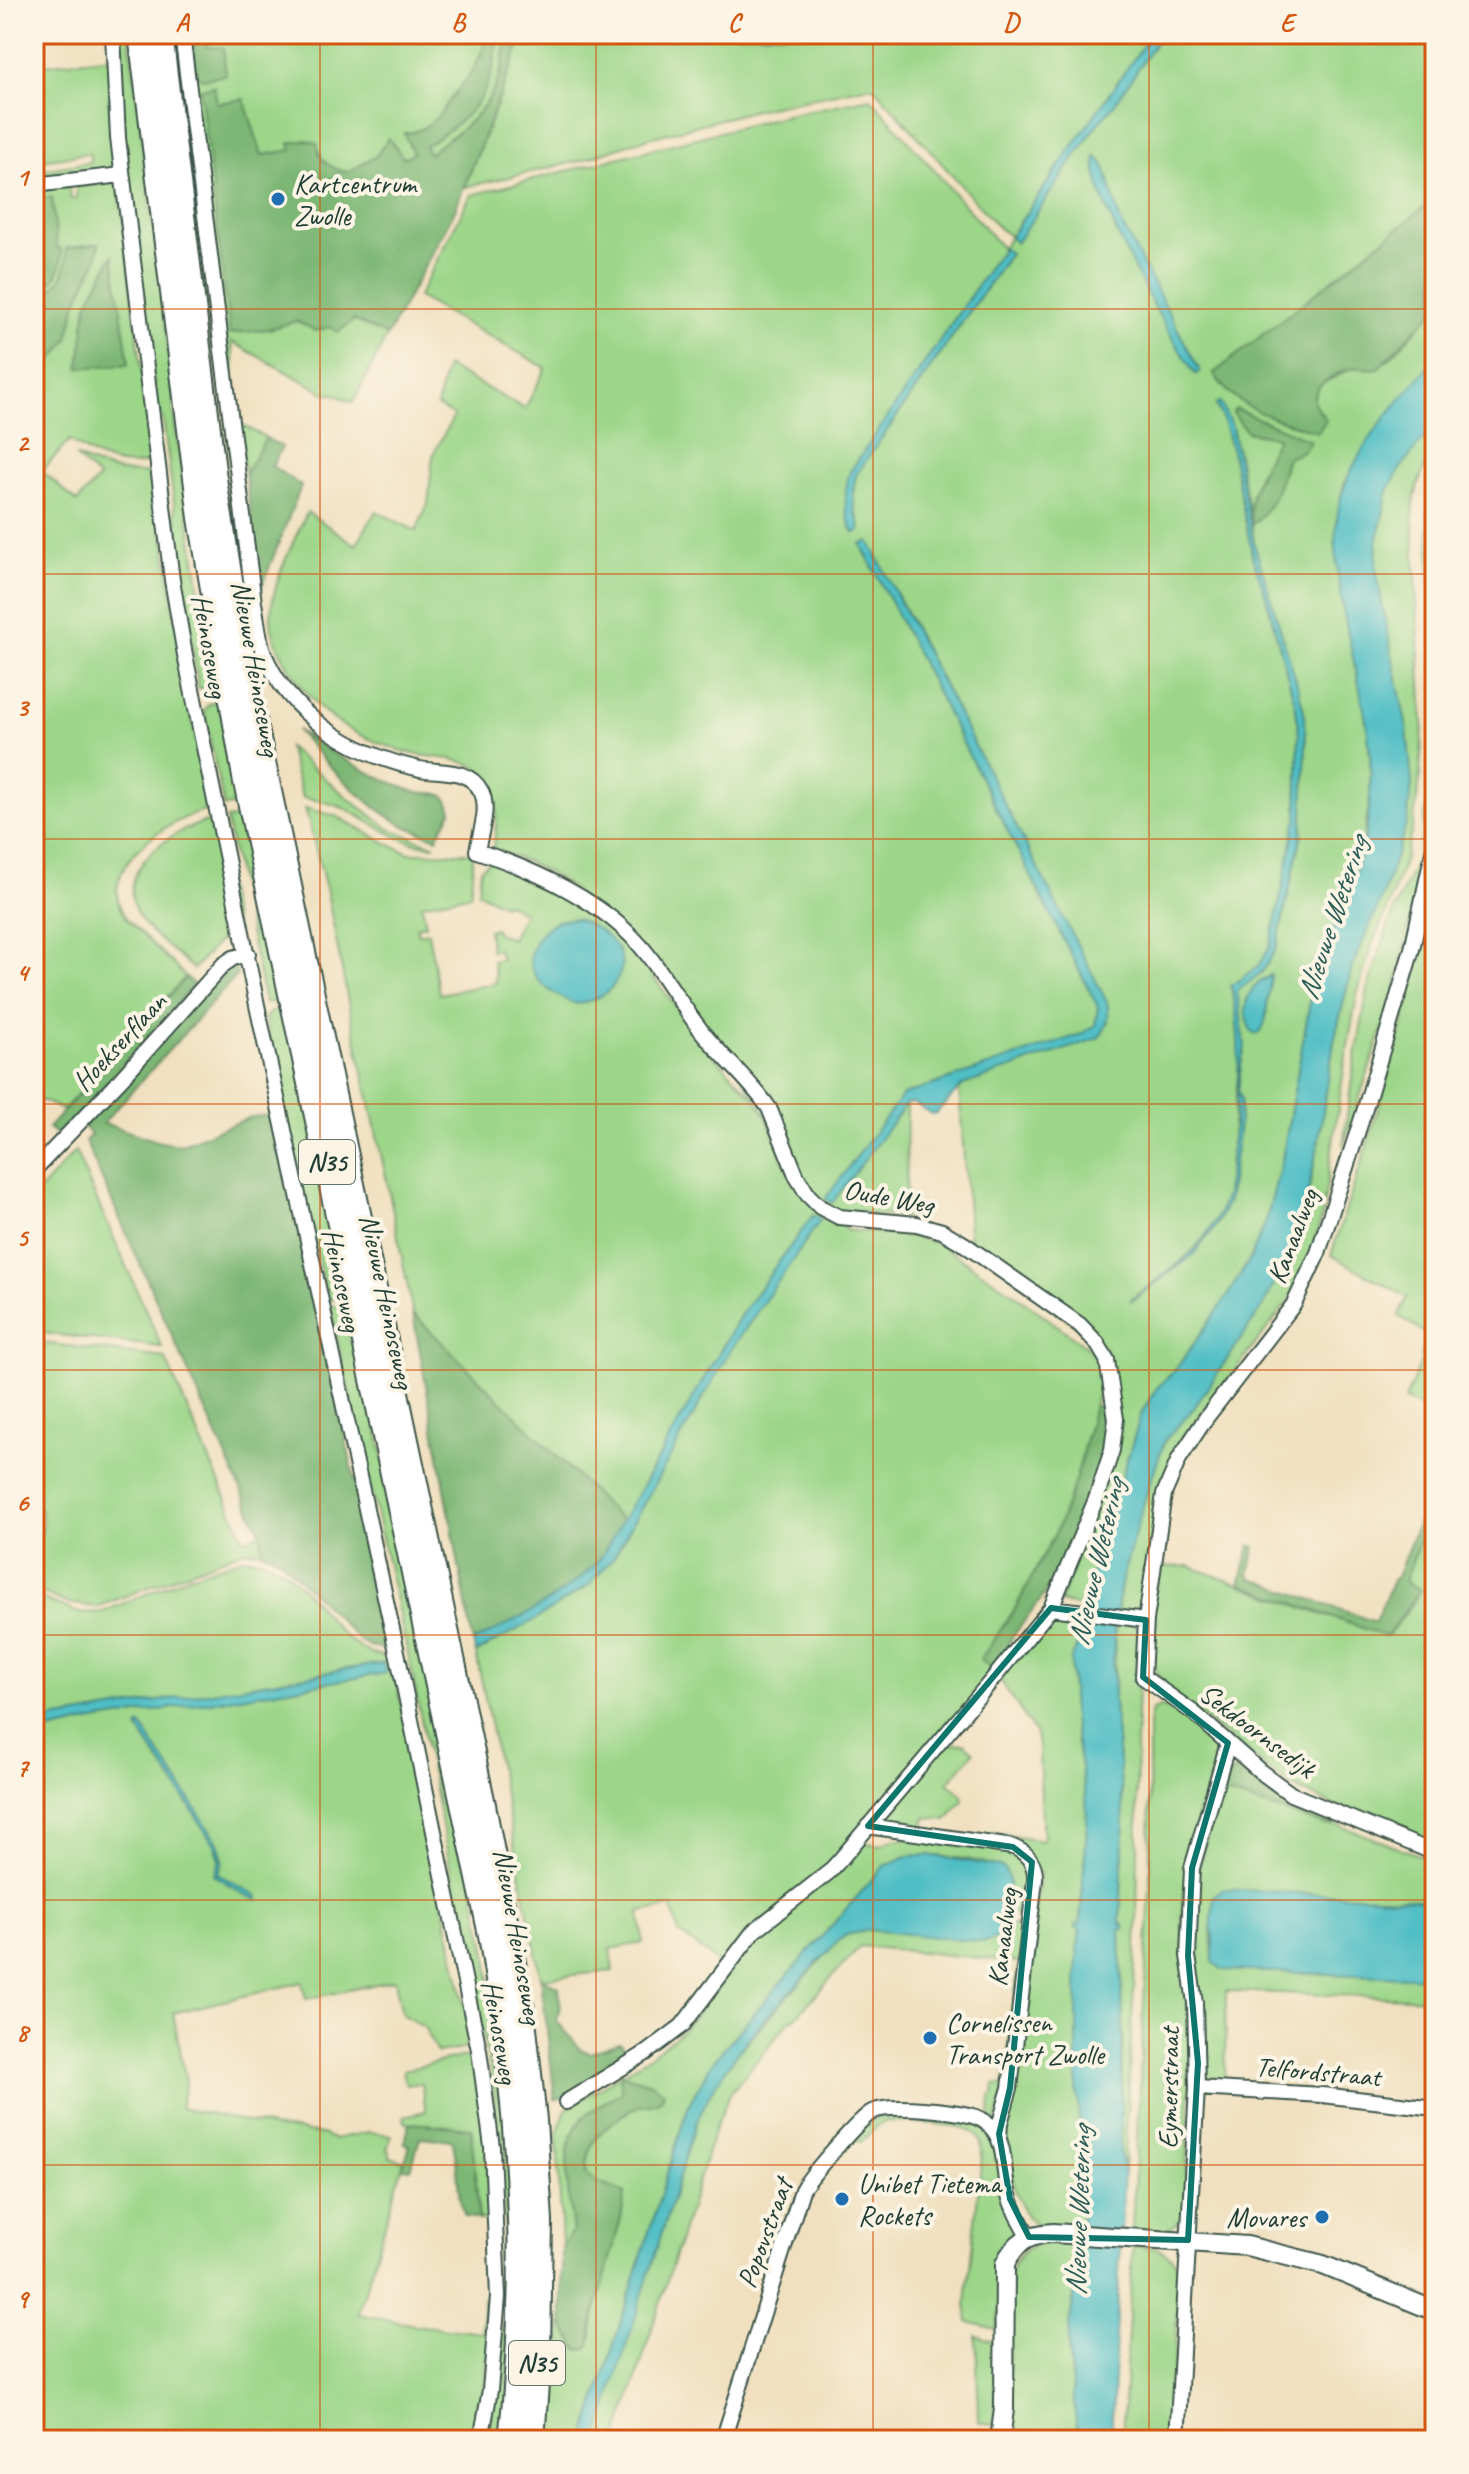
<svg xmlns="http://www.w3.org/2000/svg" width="1469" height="2474" font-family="Caveat,sans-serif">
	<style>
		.green { fill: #9cd689; stroke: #5e8a5e; stroke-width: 2; fill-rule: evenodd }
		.forest { fill: #7db775; stroke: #4e7a54; stroke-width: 2 }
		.water { fill: #4fbec5; stroke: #377e7c; stroke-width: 2 }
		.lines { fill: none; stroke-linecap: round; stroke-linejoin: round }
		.minor-casing { stroke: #3e5549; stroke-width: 18 }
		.tertiary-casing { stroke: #3e5549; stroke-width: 22 }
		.trunk-casing { stroke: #3e5549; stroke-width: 28 }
		.minor { stroke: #fff; stroke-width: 14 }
		.tertiary { stroke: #fff; stroke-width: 18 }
		.trunk { stroke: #fff; stroke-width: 24 }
		.marked { fill: none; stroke: #0f766e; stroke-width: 6; stroke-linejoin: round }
		.grid { fill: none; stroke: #d45610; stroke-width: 2; stroke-opacity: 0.55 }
		.poi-dot { fill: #1f6fb2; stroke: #fcf5e5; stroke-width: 3 }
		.labels { text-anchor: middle; stroke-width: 8; stroke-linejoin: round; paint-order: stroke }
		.shield { fill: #fcf5e5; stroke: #617469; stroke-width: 2 }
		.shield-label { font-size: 26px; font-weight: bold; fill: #1f3d34 }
		.poi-label { font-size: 28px; fill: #1f3d34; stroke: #fcf5e5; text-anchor: start }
		.street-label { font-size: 28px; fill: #1f3d34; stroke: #fcf5e5 }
		.water-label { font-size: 30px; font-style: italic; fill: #2b5d58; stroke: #fcf5e5 }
		.neatline { fill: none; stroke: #d45610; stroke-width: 3 }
		.grid-label { font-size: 26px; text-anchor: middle; font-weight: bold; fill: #d45610 }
	</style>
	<rect width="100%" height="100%" fill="#fcf5e5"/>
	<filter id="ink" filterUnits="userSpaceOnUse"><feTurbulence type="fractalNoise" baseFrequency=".0125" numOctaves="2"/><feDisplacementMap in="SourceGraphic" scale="16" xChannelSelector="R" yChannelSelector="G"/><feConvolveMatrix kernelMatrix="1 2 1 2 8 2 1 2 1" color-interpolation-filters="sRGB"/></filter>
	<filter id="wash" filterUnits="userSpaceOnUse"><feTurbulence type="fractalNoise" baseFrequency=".006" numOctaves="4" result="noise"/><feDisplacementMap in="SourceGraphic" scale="32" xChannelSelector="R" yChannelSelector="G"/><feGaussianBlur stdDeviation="1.8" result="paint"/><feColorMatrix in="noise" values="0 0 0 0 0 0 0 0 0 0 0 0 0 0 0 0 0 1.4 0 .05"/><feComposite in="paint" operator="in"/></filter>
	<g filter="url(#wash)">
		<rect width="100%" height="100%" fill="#f0e0c0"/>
		<!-- green -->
		<path class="green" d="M119,34H129L172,379L175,427L214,684L202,689L198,687L163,419L156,402L125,157Z
			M187,34H520L481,141L366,325L387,336L353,403L335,394H327L232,342L234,372H230Z
			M524,34H1151L1010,236L1016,243L1097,125L1114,105L1161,34H1435V199L1214,374C1240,410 1276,420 1318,431L1324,417L1315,404L1314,398L1316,390L1322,384L1350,369L1387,361L1435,310V359L1370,439L1344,484L1339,506L1345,616L1368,728L1370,761V798L1361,856L1345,902L1318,965L1313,985L1282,1160L1266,1221L1250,1259L1224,1301L1176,1369L1156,1389L1142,1412L1089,1582L1084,1608L1060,1602L1116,1443L1106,1349L970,1244L959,1088L962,1085L1098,1038L1108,1023V1008L893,586L861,544L1098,1007L1095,1026L1079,1035L903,1095L901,1111L907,1103L906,1218L842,1211L826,1207L811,1192L731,1058L667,977L560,879L530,863L493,849C497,826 502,785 479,769C457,755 426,759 402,751C380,743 355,735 336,721C309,702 269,648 271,615C273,579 293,544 307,512L356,545L376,511L416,531L428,504L433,455L454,416L437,406L446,366L525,409L546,368L418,297L471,195L787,115L871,98L1002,248L1010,237L998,227L875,88L869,86L759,109L634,142L579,161L465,187ZM1100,192L1113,204L1133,249L1190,354L1195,374L1163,321L1128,254ZM1003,248L1010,254L856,475C852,491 851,506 859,520L854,533C843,512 846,494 850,472ZM1216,404L1232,427L1250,514L1257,478L1279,437L1247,432L1234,412L1310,442L1303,451L1286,459C1282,478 1268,513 1252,524L1254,544L1304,711L1306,746L1302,833L1276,949L1261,973L1237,991L1245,1046L1241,1065L1238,1091L1241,1101L1237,1141L1228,1201L1215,1227L1192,1256L1131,1301V1299C1173,1268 1209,1248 1226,1195L1240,1055L1238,1024L1231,987L1258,966L1270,947L1297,819L1299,735L1296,707L1265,593L1253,559L1232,451L1223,420Z
			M34,56L36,66L110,57L115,170L34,182V171L91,162L89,153L34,161Z
			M115,182L119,188L153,460C125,473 92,457 70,440L42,471L77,502L99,478L75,456C90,463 105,469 121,472C132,474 144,471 155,476L186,690L210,810C168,817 91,869 126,918L186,977L63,1110L34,1097V373L50,363L68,339L77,301L97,258L99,244L67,248C67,275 61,290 34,297V291L45,288L57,249L52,198L34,199V189L68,185L71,199H76V187ZM112,257L129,364L79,367L87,305Z
			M239,423L266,438L245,474Z
			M1435,424V448L1426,463L1418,485L1414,501L1413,523L1423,723L1419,786L1413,825L1405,858L1389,905L1372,945L1357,995L1345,1062L1322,1216L1308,1262L1287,1303L1192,1426L1177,1449L1142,1608L1135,1614L1117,1612L1122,1578L1148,1488L1165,1440L1194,1408L1264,1305L1286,1258L1306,1204L1317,1150L1334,1041L1352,967L1383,895L1407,822L1412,785L1407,729L1380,599L1376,565L1377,542L1388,490L1400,469Z
			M1435,485V692L1428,512Z
			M217,702L220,704L243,804L224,807L204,710L209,704Z
			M1435,703V799L1428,838L1395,992L1343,1147L1352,1078L1369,984L1393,912L1417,861L1423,833L1431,774Z
			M288,747L349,799L390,829L435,846C400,845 376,824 346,809C332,803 317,800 302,797Z
			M305,808L336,816L390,845L409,853H472L473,866L470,895L422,904L426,925L416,927L418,934L428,932L439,994L496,983L493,961L501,959L498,950H491L488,930L495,928L496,932L511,939L524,913L507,903L504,905L478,892L481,868L489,862L495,861L580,903L611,926L627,942L705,1046L754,1098L764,1111L789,1174L839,1220L846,1230L913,1237L939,1244L1013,1293L1091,1350L1101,1364L1103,1371L1076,1479L1056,1532L1015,1609L981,1660L996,1671L849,1846L722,1966L679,1933L672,1907L640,1912L643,1943L610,1949L613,1971L541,1978L476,1653L538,1618L589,1585L613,1558L728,1354L820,1219L813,1215L742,1313L622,1521L413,1314L388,1186L351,1017L327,892Z
			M245,817L285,1000L265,1003L226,819Z
			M212,821L237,937L230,947L227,933L193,969C177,954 155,939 142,921C107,874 170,828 212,821Z
			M1433,898L1435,899V1414L1405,1400L1421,1361L1425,1334L1399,1316L1407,1297L1331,1255C1370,1137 1409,1020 1433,898Z
			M287,1009L349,1296L327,1301L265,1018L271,1012Z
			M75,1151L162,1347L34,1332V1197Z
			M351,1302L487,1954L514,2219L506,2440H486C493,2406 501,2372 503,2337C511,2251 502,2164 492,2079L410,1663L330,1307Z
			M34,1342L165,1358L244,1539L261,1534L262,1551L246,1550L237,1553L97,1607L67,1603L34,1589V1540L41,1535L43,1523L41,1510L34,1511Z
			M1435,1495V1847L1351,1813L1297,1789L1273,1773L1177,1697L1158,1675L1149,1658L1152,1612L1160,1567L1189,1566L1320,1614L1388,1635L1412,1605L1420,1589L1405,1582Z
			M243,1558C308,1553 326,1655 391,1657L472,2041L462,2049L437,2053L425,2028L402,2014L395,1980L306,1999L302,1982L173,2013L186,2082L180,2108L272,2127L322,2134L334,2139L369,2132L391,2135L387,2150L390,2152V2157L404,2161L358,2314L415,2325L482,2333L483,2299L494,2303L492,2327L477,2440H34V1734L94,1721L386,1673L383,1663L53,1719L34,1725V1595L79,1613L103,1612L187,1577ZM141,1725L219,1844L223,1861L218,1874L257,1896L250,1897L214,1875L220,1860L216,1846L138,1728Z
			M1055,1613L1083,1616L1076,1649L1071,1663L1073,1719L1086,1797L1087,1825L1080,1924L1076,1928H1080L1077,1953V2088L1082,2163L1081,2229L1038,2225L1026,2216L1014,2187L1006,2137L1005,2123L1040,1874L993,1833L1043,1841L1039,1750L1036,1734L999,1678Z
			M1115,1622L1132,1624L1140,1629L1136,1745L1138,1840L1137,1928L1124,2170L1120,2154L1123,2020L1120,1929L1124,1928V1925L1120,1924L1124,1820L1114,1703Z
			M1161,1707L1172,1708L1206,1733L1215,1751L1213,1768L1196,1824L1183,1897L1182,1930L1191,2055L1185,2216C1167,2234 1157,2232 1132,2230L1150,1890L1149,1724L1152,1710Z
			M964,1743L974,1752L948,1783L962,1795L963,1801L947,1820L926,1817L923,1829L881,1823V1815L940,1745Z
			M1220,1792L1326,1825L1335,1824L1435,1861V1900L1222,1889L1211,1928L1213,1962L1223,1970L1435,1978V1999L1226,1991L1225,2084C1212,2082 1206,2082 1202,2069L1194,1955L1196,1876Z
			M921,1837L1012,1851C1038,1862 1029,1891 1027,1915L1005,1913L1009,1885L1006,1871C993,1860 926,1853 908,1856C900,1858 892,1862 884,1866L736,2034L712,2063L689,2104L584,2440H552L562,2322L578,2350L586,2349L590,2345L594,2318L621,2218L625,2193L596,2182L587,2175C586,2144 597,2133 621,2116C626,2113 632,2108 638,2106C650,2102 660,2107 664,2092L653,2084L621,2074L622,2092C610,2099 596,2106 585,2116C556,2143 570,2197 573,2232L562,2245L557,2134L566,2109L646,2059L683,2030L712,1995L757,1932L826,1879L860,1842L880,1845L893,1840Z
			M1004,1925L1026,1927L1007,2086L995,2123L990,2116L991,2097L994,2095L995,2084L1004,2085L1019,1962L860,1946L794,2019H791L730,2093L715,2128L617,2440H597L602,2416L696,2123L709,2092L726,2066L837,1942L846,1935L863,1930L1003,1931Z
			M460,2057H469L477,2063L486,2126L491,2218L479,2220L471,2129L410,2123L405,2122L404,2116L426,2111L421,2083L406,2085L403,2070Z
			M891,2113L970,2122L983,2128L995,2144L1014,2227L1009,2243L997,2326L995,2329L968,2322L966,2303L982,2156C982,2146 981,2138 973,2132C962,2123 904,2122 887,2121L878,2125L861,2142L857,2141L856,2138L872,2120Z
			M1061,2240L1062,2243L1080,2245L1068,2346L1078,2440H1007L1010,2275C1020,2245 1033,2244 1061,2240Z
			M1133,2246C1157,2248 1165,2247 1180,2268L1169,2440H1122Z
			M976,2335L998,2343L994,2425L979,2422Z"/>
		<!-- forest -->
		<path class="forest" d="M191,34H219L206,36L207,47H223L226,75L204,79L197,77Z
			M487,34H497C496,91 473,117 425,146L429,154C437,145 449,139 459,131C491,105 507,76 505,34H524L454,212L387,336L354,320L338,332L329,327L316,331L297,321L269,329L230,334L200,89L214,86L217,103L244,99L262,155L292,150L290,143L307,140L317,143L320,156L326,163L338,170L348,172L376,156L388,138L404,158L413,153L404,133C421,134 441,117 448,102C468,78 480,65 487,34Z
			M52,197L57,248H61C63,270 56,286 34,291V199Z
			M1435,199V310L1378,368C1369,370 1361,367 1353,368C1340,371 1315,383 1314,398C1313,406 1322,414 1326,420L1318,432C1281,421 1234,410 1214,373Z
			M99,243L97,258L77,301L68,339L50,363L34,373V297C60,290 68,274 66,248Z
			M113,255L129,364L79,368L87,305Z
			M1236,409L1311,441L1303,451L1286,459C1281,482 1272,510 1252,524C1244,493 1265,464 1278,437L1247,432L1233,413Z
			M266,438L282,447L272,466L301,486L262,586L245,474Z
			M297,730C334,755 371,776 413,791C430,797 446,785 452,811L437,838C425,833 412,830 401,824C360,801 327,765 297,730Z
			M234,962L237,975L103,1123L160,1142L180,1145L251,1117L272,1115L311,1277L390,1645L385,1649L369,1646L360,1641L286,1565L276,1557L262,1551L261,1534L85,1141L91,1135L83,1125Z
			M186,977L194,985L75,1119L59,1135L48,1128Z
			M413,1314L622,1521C611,1541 600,1564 583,1579C554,1603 507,1625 473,1642Z
			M1094,1406L1107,1408C1106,1465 1074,1544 1045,1593C1035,1609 1022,1623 1012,1638C1005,1648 1001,1660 996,1671L980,1660L1015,1609L1056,1532L1076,1479Z
			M1435,1479V1495L1405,1582L1420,1589L1419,1591L1388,1635L1384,1636L1240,1584L1250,1545L1255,1547L1249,1573L1251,1578L1375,1622L1394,1578L1397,1577Z
			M1243,1766C1271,1793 1299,1810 1335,1824L1326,1825L1220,1792C1224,1778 1230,1772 1243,1766Z
			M541,1978L559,1987L560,2006L557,2021L580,2049L590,2053L620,2043L632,2056L567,2097L555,2099Z
			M620,2073L653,2084L664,2092C660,2107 650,2102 638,2106C632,2108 626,2113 621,2116C597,2133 586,2144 587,2174L596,2182L625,2193L621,2218L594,2318L590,2345L586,2349L578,2350L562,2322V2245L573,2232C570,2197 556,2143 585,2116C596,2106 610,2099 622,2092Z
			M410,2123L471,2128L479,2220L465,2216C455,2192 460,2164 452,2140L420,2137L411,2169L402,2168L410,2146L404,2143Z"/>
		<!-- water -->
		<path class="water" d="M1151,34H1161L1114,105L1097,125L1016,243L1010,237Z
			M1096,156L1102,162L1106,170L1121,223L1200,371L1196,374C1169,339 1089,196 1096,156Z
			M1003,248L1010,253L856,475C853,487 851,499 855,511C857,519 860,522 860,531L854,533C844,513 843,493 850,472Z
			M1435,359V424L1400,469L1388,490L1377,542L1376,565L1381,599L1407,729L1412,785L1407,822L1383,895L1352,967L1334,1041L1317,1150L1305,1204L1286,1258L1264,1305L1225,1362L1194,1408L1165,1440L1148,1488L1122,1578L1115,1622L1113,1663L1114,1703L1124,1820L1120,1924L1124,1925V1929L1120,1930L1123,2020L1120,2154L1124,2170L1111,2440H1078L1068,2346L1070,2319L1080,2263L1082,2211V2163L1077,2088V1953L1080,1929L1076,1928V1924H1080L1087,1825L1086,1797L1073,1719L1071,1659L1076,1649L1089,1582L1142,1412L1156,1389L1176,1369L1224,1301L1250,1259L1266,1221L1282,1160L1313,985C1320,957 1333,932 1343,906C1358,870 1369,832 1370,794C1371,772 1371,749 1367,727C1357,656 1317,550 1346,482C1365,436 1403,397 1435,359Z
			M1220,402L1232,427L1254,544L1295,677L1304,711L1306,746L1302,833L1276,949L1261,973L1237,991L1245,1046L1241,1065L1238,1091L1241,1101L1237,1141L1228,1201L1215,1227L1192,1256L1131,1301V1300C1173,1268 1209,1249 1226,1195C1234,1127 1247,1054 1231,986L1258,966L1270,947L1297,819L1299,735L1296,707L1265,593L1253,559L1232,451L1223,420L1216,404Z
			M869,541L1107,1002C1110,1015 1108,1028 1098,1038L963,1085L936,1113L931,1114L914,1103H907L832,1203L825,1199L903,1095L1079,1035L1095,1026L1098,1007L864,550L861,544Z
			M576,919C605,928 639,957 611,988C603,998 589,1001 577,1004C561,999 538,986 532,969C525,951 540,929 557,921C563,919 570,919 576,919Z
			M1271,975L1265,1022L1261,1031L1257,1034L1251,1031C1239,1006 1247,988 1271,975Z
			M813,1215L821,1219L728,1354L613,1558L589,1585L538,1618L476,1653L473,1642C517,1619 566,1597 600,1559L742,1313Z
			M383,1663L386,1673L94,1721L34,1734V1725L53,1719Z
			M141,1725L219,1844L223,1861L218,1874L257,1896L258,1900L245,1895L214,1875L220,1860L216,1846L138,1728Z
			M929,1855L1002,1867C1014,1879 1007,1900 1005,1917L1009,1918V1921H1005C1003,1935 997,1940 983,1942L870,1930L846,1935L837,1942C786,1998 725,2052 696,2123L597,2440H584L689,2104L712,2063L736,2034L884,1866L907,1856Z
			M1222,1889L1435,1900V1978L1223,1970L1213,1962V1931H1211L1214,1896Z"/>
	</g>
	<g filter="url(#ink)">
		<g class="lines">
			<!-- minor casing -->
			<g class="minor-casing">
				<path id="minor" d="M113,34L118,138L172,580L185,655L258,1010L397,1652L479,2050L492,2147L498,2297L490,2390L481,2440
					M182,34L254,603C257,618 258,636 263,651C289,717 355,755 420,769C441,773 469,768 481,791C490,808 480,833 477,851C535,870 605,902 644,950C667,978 684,1011 708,1039C728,1062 751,1082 769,1108L797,1177L808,1195L820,1207L839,1217L917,1224L942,1231L964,1244L1080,1325L1097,1343L1107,1360L1116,1419L1112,1450L1096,1499L1051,1608L997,1674L840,1860L829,1872L754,1931L682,2026L646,2053L566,2102
					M34,185L122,175
					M1435,843L1412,949L1364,1112L1318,1253L1294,1304L1206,1418L1179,1459L1164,1494L1146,1620L1143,1677L1194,1713L1261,1772L1291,1794L1435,1853
					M34,1170L120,1080L223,965L233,958L248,954
					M1051,1608L1146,1620
					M868,1826L1013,1847C1028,1853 1036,1864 1035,1880L1010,2088L1000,2123L999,2139
					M1197,2088L1322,2095L1435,2108
					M723,2440L802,2190C811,2175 859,2119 872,2112C889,2103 957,2111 976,2117C984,2120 990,2125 995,2132C1006,2149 1003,2173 1008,2192C1012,2208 1021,2223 1029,2237
					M1177,2440L1197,2088L1195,2003L1188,1956L1192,1868L1228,1743"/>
			</g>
			<!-- tertiary casing -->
			<g class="tertiary-casing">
				<path id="tertiary" d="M1000,2440L1004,2409L1005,2264C1015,2242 1029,2234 1053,2233L1247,2246L1323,2265L1435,2311"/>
			</g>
			<!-- trunk casing -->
			<g class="trunk-casing">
				<path id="trunk" d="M141,34L201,518L245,777L491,1935C519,2102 531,2271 511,2440
					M160,34L214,479L247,687L483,1805L522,2010L534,2120L540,2221L538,2356L532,2440"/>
			</g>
			<!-- minor -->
			<use href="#minor" class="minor"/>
			<!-- tertiary -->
			<use href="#tertiary" class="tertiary"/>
			<!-- trunk -->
			<use href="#trunk" class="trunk"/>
		</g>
	</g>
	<!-- marked area -->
	<path class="marked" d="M1051,1608L1146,1620L1143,1677L1228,1743L1192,1868L1188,1956L1198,2063L1188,2240L1029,2237L1010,2199L999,2134L1010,2088L1032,1862L1013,1847L868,1826Z"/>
	<!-- grid -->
	<path class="grid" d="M320,34V2440M596,34V2440M873,34V2440M1149,34V2440M34,309H1435M34,574H1435M34,839H1435M34,1104H1435M34,1370H1435M34,1635H1435M34,1900H1435M34,2165H1435"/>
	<!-- markers -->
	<g class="poi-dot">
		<circle cx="278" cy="199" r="8"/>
		<circle cx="930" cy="2038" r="8"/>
		<circle cx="842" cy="2199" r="8"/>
		<circle cx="1322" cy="2217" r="8"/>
	</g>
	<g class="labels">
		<!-- shield labels -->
		<g class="shield">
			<rect x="299" y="1140" width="56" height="44" rx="6"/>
			<rect x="509" y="2341" width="56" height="44" rx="6"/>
		</g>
		<g class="shield-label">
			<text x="327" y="1171">N35</text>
			<text x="537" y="2372">N35</text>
		</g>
		<!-- poi labels -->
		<g class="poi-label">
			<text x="294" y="193">Kartcentrum<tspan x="294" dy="32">Zwolle</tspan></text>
			<text x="946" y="2032">Cornelissen<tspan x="946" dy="32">Transport Zwolle</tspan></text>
			<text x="858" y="2193">Unibet Tietema<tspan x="858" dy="32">Rockets</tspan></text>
			<text x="1306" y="2227" text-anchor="end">Movares</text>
		</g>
		<!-- street labels -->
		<g class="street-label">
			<text transform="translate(211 646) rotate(80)" y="10">Heinoseweg</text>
			<text transform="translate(257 668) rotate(80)" y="10">Nieuwe Heinoseweg</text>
			<text transform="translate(119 1041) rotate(-47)" y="10">Hoekserflaan</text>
			<text transform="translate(889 1196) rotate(10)" y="10">Oude Weg</text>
			<text transform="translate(1292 1236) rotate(-69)" y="10">Kanaalweg</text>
			<text transform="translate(343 1280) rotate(78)" y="10">Heinoseweg</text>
			<text transform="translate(388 1301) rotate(78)" y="10">Nieuwe Heinoseweg</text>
			<text transform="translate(1258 1730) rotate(37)" y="10">Sekdoornsedijk</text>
			<text transform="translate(519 1936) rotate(80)" y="10">Nieuwe Heinoseweg</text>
			<text transform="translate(1002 1937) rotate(-83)" y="10">Kanaalweg</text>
			<text transform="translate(501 2032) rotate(80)" y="10">Heinoseweg</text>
			<text transform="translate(1318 2071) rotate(5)" y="10">Telfordstraat</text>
			<text transform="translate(1168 2088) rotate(-89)" y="10">Eymerstraat</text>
			<text transform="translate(764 2233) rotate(-70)" y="10">Popovstraat</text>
		</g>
		<!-- water labels -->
		<g class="water-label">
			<text transform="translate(1332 918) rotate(-72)" y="10">Nieuwe Wetering</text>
			<text transform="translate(1096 1562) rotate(-77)" y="10">Nieuwe Wetering</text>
			<text transform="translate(1078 2211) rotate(-88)" y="10">Nieuwe Wetering</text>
		</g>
	</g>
	<!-- margin -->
	<rect width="1469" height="2474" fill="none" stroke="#fcf5e5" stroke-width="88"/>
	<rect x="44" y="44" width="1381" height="2386" class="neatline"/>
	<g class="grid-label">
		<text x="182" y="31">A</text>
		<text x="458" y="31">B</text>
		<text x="734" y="31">C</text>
		<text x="1011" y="31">D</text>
		<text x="1287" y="31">E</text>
		<text x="22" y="186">1</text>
		<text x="22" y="451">2</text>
		<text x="22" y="716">3</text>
		<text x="22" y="981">4</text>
		<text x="22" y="1246">5</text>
		<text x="22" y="1511">6</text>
		<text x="22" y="1776">7</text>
		<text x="22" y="2041">8</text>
		<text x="22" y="2307">9</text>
	</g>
</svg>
